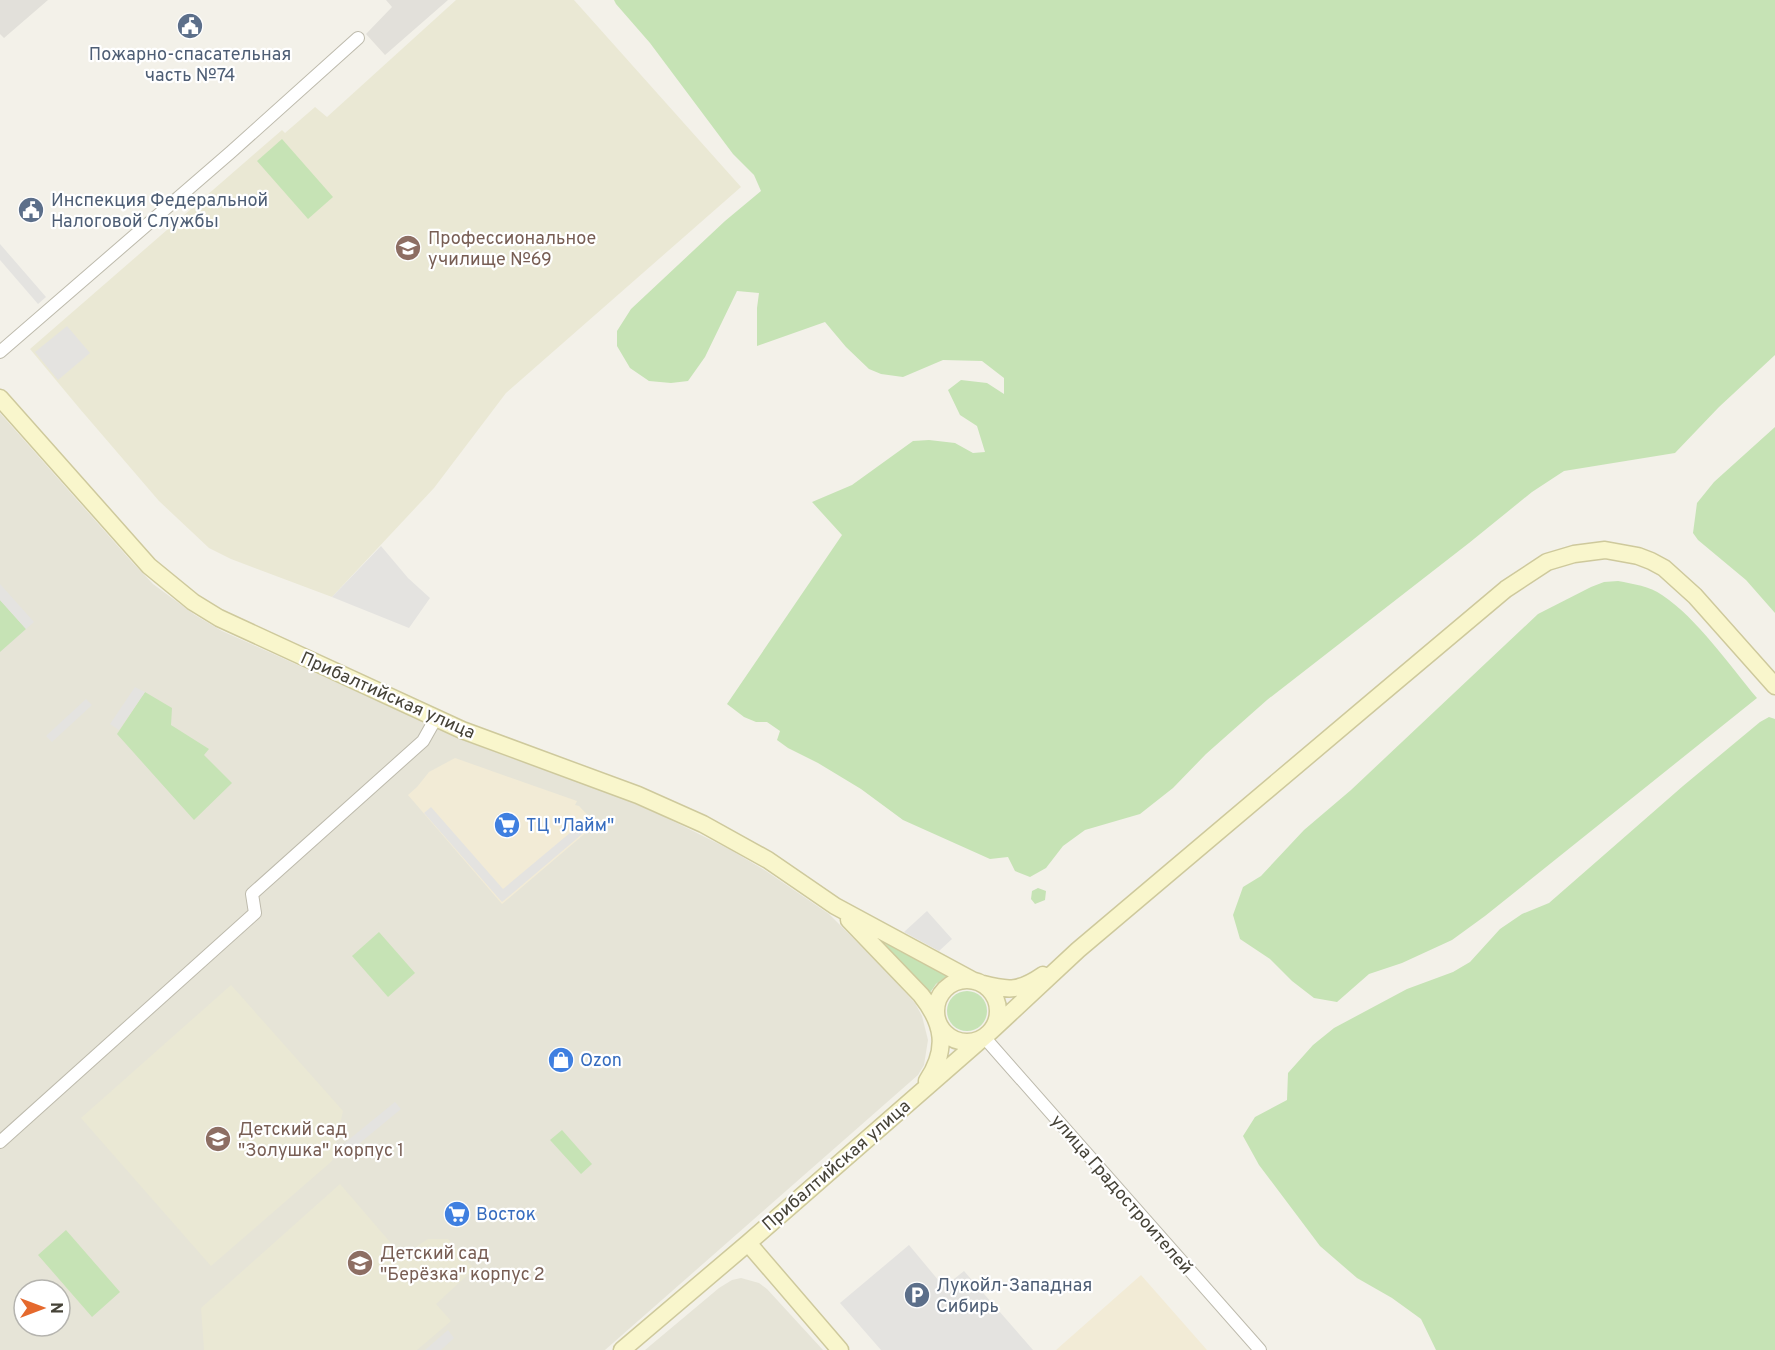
<svg xmlns="http://www.w3.org/2000/svg" width="1775" height="1350" font-family="Overpass,sans-serif">
	<style>
		.residential { fill: #e6e4d7; fill-rule: evenodd }
		.commercial { fill: #f2ebd6 }
		.industrial { fill: #e2e0da }
		.education { fill: #eae8d4 }
		.green { fill: #c6e3b5 }
		.parking { fill: #e4e3e0 }
		.lines { fill: none; stroke-linecap: round; stroke-linejoin: round }
		.street-casing { stroke: #bdbaac; stroke-width: 14 }
		.secondary-casing { stroke: #cec99c; stroke-width: 19 }
		.street { stroke: #fff; stroke-width: 12 }
		.secondary { stroke: #f9f6cc; stroke-width: 16 }
		.labels { text-anchor: middle; stroke-width: 4.5; stroke-linejoin: round; paint-order: stroke }
		.service-label { font-size: 18px; fill: #4e5e75; stroke: #fff; text-anchor: start }
		.education-label { font-size: 18px; fill: #785e54; stroke: #fff; text-anchor: start }
		.street-label { font-size: 18px; fill: #464338; stroke: #fff }
		.shop-label { font-size: 18px; fill: #366cbe; stroke: #fff; text-anchor: start }
	</style>
	<rect width="100%" height="100%" fill="#f3f1e9"/>
	<!-- residential -->
	<path class="residential" d="M0,413L132,562L153,584L195,615L222,631L249,643L468,742L624,799L663,816L729,849L766,871L829,914L885,970L915,1003L922,1016L928,1040L924,1065L918,1075L605,1350H0ZM24,1290H60V1326H24Z
		M741,1278L759,1283L767,1289L823,1350H645L719,1288L732,1280Z"/>
	<!-- commercial -->
	<path class="commercial" d="M455,758L577,801L575,805L579,806L596,824L502,904L408,795L417,787L429,772Z
		M1141,1275L1207,1350H1056Z"/>
	<!-- industrial -->
	<path class="industrial" d="M0,0H48L4,38L0,34Z
		M386,0H448L385,55L366,34L392,7Z"/>
	<!-- education -->
	<path class="education" d="M456,0H574L741,187L506,393L434,488L332,597L231,559L209,548L159,501L80,409L30,349L282,130L285,133L315,107L327,117Z
		M231,985L343,1111L332,1161L211,1266L81,1118Z
		M340,1184L402,1256L428,1239H448L474,1269L436,1304L451,1321L417,1350H204L201,1308Z"/>
	<!-- green -->
	<path class="green" d="M614,0H1775V355L1719,407L1675,453L1564,471L1532,492L1469,543L1267,700L1206,754L1173,788L1140,814L1085,830L1063,846L1046,868L1030,877L1015,871L1008,857L990,859L903,820L861,789L818,763L788,748L777,740L780,731L767,722H756L744,717L727,704L842,535L812,502L852,485L913,441L929,440L955,443L973,453L985,452L977,426L960,415L948,390L961,380L987,383L1004,394V378L982,361L943,360L903,377L881,374L869,369L846,347L825,322L757,346V308L759,293L737,291L705,357L688,381L671,383L649,381L630,368L617,346V331L631,309L725,221L761,191L754,175L733,154L650,43L616,4Z
		M282,139L333,197L308,219L257,161Z
		M1775,427V613L1746,580L1698,540L1693,533L1697,503L1714,482Z
		M1618,581C1633,584 1650,586 1662,595C1698,619 1729,665 1757,698L1485,916L1452,940L1402,963L1369,974L1337,1002L1314,998L1292,981L1270,959L1240,939L1233,915L1243,887L1261,876L1304,830L1351,790L1538,614L1591,587L1604,582Z
		M0,600L26,629L0,652Z
		M145,692L172,708L171,725L209,749L204,755L232,783L194,820L117,734Z
		M1769,717L1775,719V1350H1436L1421,1319L1392,1298L1357,1278L1320,1246L1259,1165L1243,1136L1255,1117L1287,1100L1288,1073L1313,1045L1334,1028L1407,989L1453,972L1470,962L1500,929L1522,914L1549,903L1683,786L1760,722Z
		M1038,888L1046,891L1045,900L1035,904L1031,899L1032,891Z
		M379,932L415,973L388,997L352,956Z
		M883,942L947,976L936,984L929,994Z
		M947 1011a20 20 0 1 1 40 0a20 20 0 1 1-40 0Z
		M562,1130L592,1164L581,1174L550,1140Z
		M66,1230L120,1292L92,1317L38,1255Z"/>
	<!-- parking -->
	<path class="parking" d="M0,244L46,297L38,304L0,260Z
		M67,326L90,353L58,380L35,352Z
		M381,546L408,578L430,598L409,628L332,597Z
		M0,584L34,622L26,629L0,600Z
		M135,687L145,692L119,730L110,724Z
		M86,699L92,705L52,742L46,736Z
		M431,807L503,889L589,817L594,824L502,902L424,813Z
		M927,911L952,939L939,951L904,932Z
		M395,1102L401,1109L343,1157L336,1150Z
		M909,1245L944,1287L964,1271L1033,1350H881L840,1303Z
		M448,1330L454,1338L441,1350H425Z"/>
	<g class="lines">
		<!-- street casing -->
		<g class="street-casing">
			<path id="street" d="M0,352L231,152L358,38
				M984,1037L1260,1350
				M0,1142L255,913L252,894L423,741L436,718"/>
		</g>
		<!-- secondary casing -->
		<g class="secondary-casing">
			<path id="secondary" d="M0,398L149,566L193,602L219,618L462,730L638,795L703,824L768,860L835,906L974,981
				M849,920L921,995C944,1024 948,1049 927,1081
				M936 1011a31 31 0 1 1 62 0a31 31 0 1 1-62 0Z
				M983,984C1009,991 1020,991 1043,975
				M990,1032L1078,950L1374,700L1506,589L1547,562L1574,554L1605,550L1638,556L1651,561L1664,568L1695,596L1775,686
				M748,1243L840,1350
				M622,1350L748,1243L984,1037"/>
		</g>
		<!-- street -->
		<use href="#street" class="street"/>
		<!-- secondary -->
		<use href="#secondary" class="secondary"/>
	</g>
	<!-- icons -->
	<defs>
		<g id="civic-disc" transform="scale(1.35)"><circle r="9.5" fill="#5c6f8a" stroke="#fff"/><path d="M-.6-6.5H3V-4.5H.6V-3L4-1V1h2V6H-6V1h2V-1L-.6-3ZM-1.2 2.5V6h2.4V2.5Z" fill="#fff"/></g>
		<g id="university-disc" transform="scale(1.35)"><circle r="9.5" fill="#8d6e63" stroke="#fff"/><path d="M0-5L7-2L0 1L-7-2ZM-4 1L0 2.5L4 1V4Q0 6-4 4Z" fill="#fff"/></g>
		<g id="supermarket-disc" transform="scale(1.35)"><circle r="9.5" fill="#3f7fe0" stroke="#fff"/><path d="M-6-5.5h2.5l.6 2H6L4.5 2H-2.5L-4.4-4H-6ZM-1.5 3.2a1.3 1.3 0 1 0 .1 0ZM3 3.2a1.3 1.3 0 1 0 .1 0Z" fill="#fff"/></g>
		<g id="shop-disc" transform="scale(1.35)"><circle r="9.5" fill="#3f7fe0" stroke="#fff"/><path d="M-5-2.5h2.3a2.7 3.5 0 0 1 5.4 0H5L5.5 6h-11ZM-1.5-2.5h3a1.5 2.3 0 0 0-3 0Z" fill="#fff"/></g>
		<g id="school-disc" transform="scale(1.35)"><circle r="9.5" fill="#8d6e63" stroke="#fff"/><path d="M0-5L7-2L0 1L-7-2ZM-4 1L0 2.5L4 1V4Q0 6-4 4Z" fill="#fff"/></g>
		<g id="parking-disc" transform="scale(1.35)"><circle r="9.5" fill="#5c6f8a" stroke="#fff"/><path d="M-3.5-5.5H1a3.5 3.5 0 0 1 0 7H-1V5.5H-3.5ZM-1-3.4V-.6H.8a1.4 1.4 0 0 0 0-2.8Z" fill="#fff"/></g>
	</defs>
	<g fill-rule="evenodd">
		<use href="#civic-disc" x="190" y="26"/>
		<use href="#civic-disc" x="31" y="210"/>
		<use href="#university-disc" x="408" y="248"/>
		<use href="#supermarket-disc" x="507" y="825"/>
		<use href="#shop-disc" x="561" y="1060"/>
		<use href="#school-disc" x="218" y="1139"/>
		<use href="#supermarket-disc" x="457" y="1214"/>
		<use href="#school-disc" x="360" y="1263"/>
		<use href="#parking-disc" x="917" y="1295"/>
	</g>
	<g class="labels">
		<!-- service labels -->
		<g class="service-label">
			<text x="190" y="60" text-anchor="middle">Пожарно-спасательная<tspan x="190" dy="21">часть №74</tspan></text>
			<text x="51" y="206">Инспекция Федеральной<tspan x="51" dy="21">Налоговой Службы</tspan></text>
			<text x="936" y="1291">Лукойл-Западная<tspan x="936" dy="21">Сибирь</tspan></text>
		</g>
		<!-- education labels -->
		<g class="education-label">
			<text x="428" y="244">Профессиональное<tspan x="428" dy="21">училище №69</tspan></text>
			<text x="238" y="1135">Детский сад<tspan x="238" dy="21">"Золушка" корпус 1</tspan></text>
			<text x="380" y="1259">Детский сад<tspan x="380" dy="21">"Берёзка" корпус 2</tspan></text>
		</g>
		<!-- street labels -->
		<g class="street-label">
			<text transform="translate(388 695) rotate(24)" y="6">Прибалтийская улица</text>
			<text transform="translate(836 1165) rotate(-41)" y="6">Прибалтийская улица</text>
			<text transform="translate(1122 1194) rotate(49)" y="6">улица Градостроителей</text>
		</g>
		<!-- shop labels -->
		<g class="shop-label">
			<text x="526" y="831">ТЦ "Лайм"</text>
			<text x="580" y="1066">Ozon</text>
			<text x="476" y="1220">Восток</text>
		</g>
	</g>
	<!-- north arrow -->
	<g transform="translate(42 1308) rotate(90)"><circle r="28" fill="#ffffff" stroke="#b5b4af" stroke-width="1.5"/>
	<path d="M0-4.5L10 22L0 15L-10 22Z" fill="#e5692d"/>
	<text y="-9" font-size="16" font-weight="bold" text-anchor="middle" fill="#464338">N</text>
	</g>
</svg>
